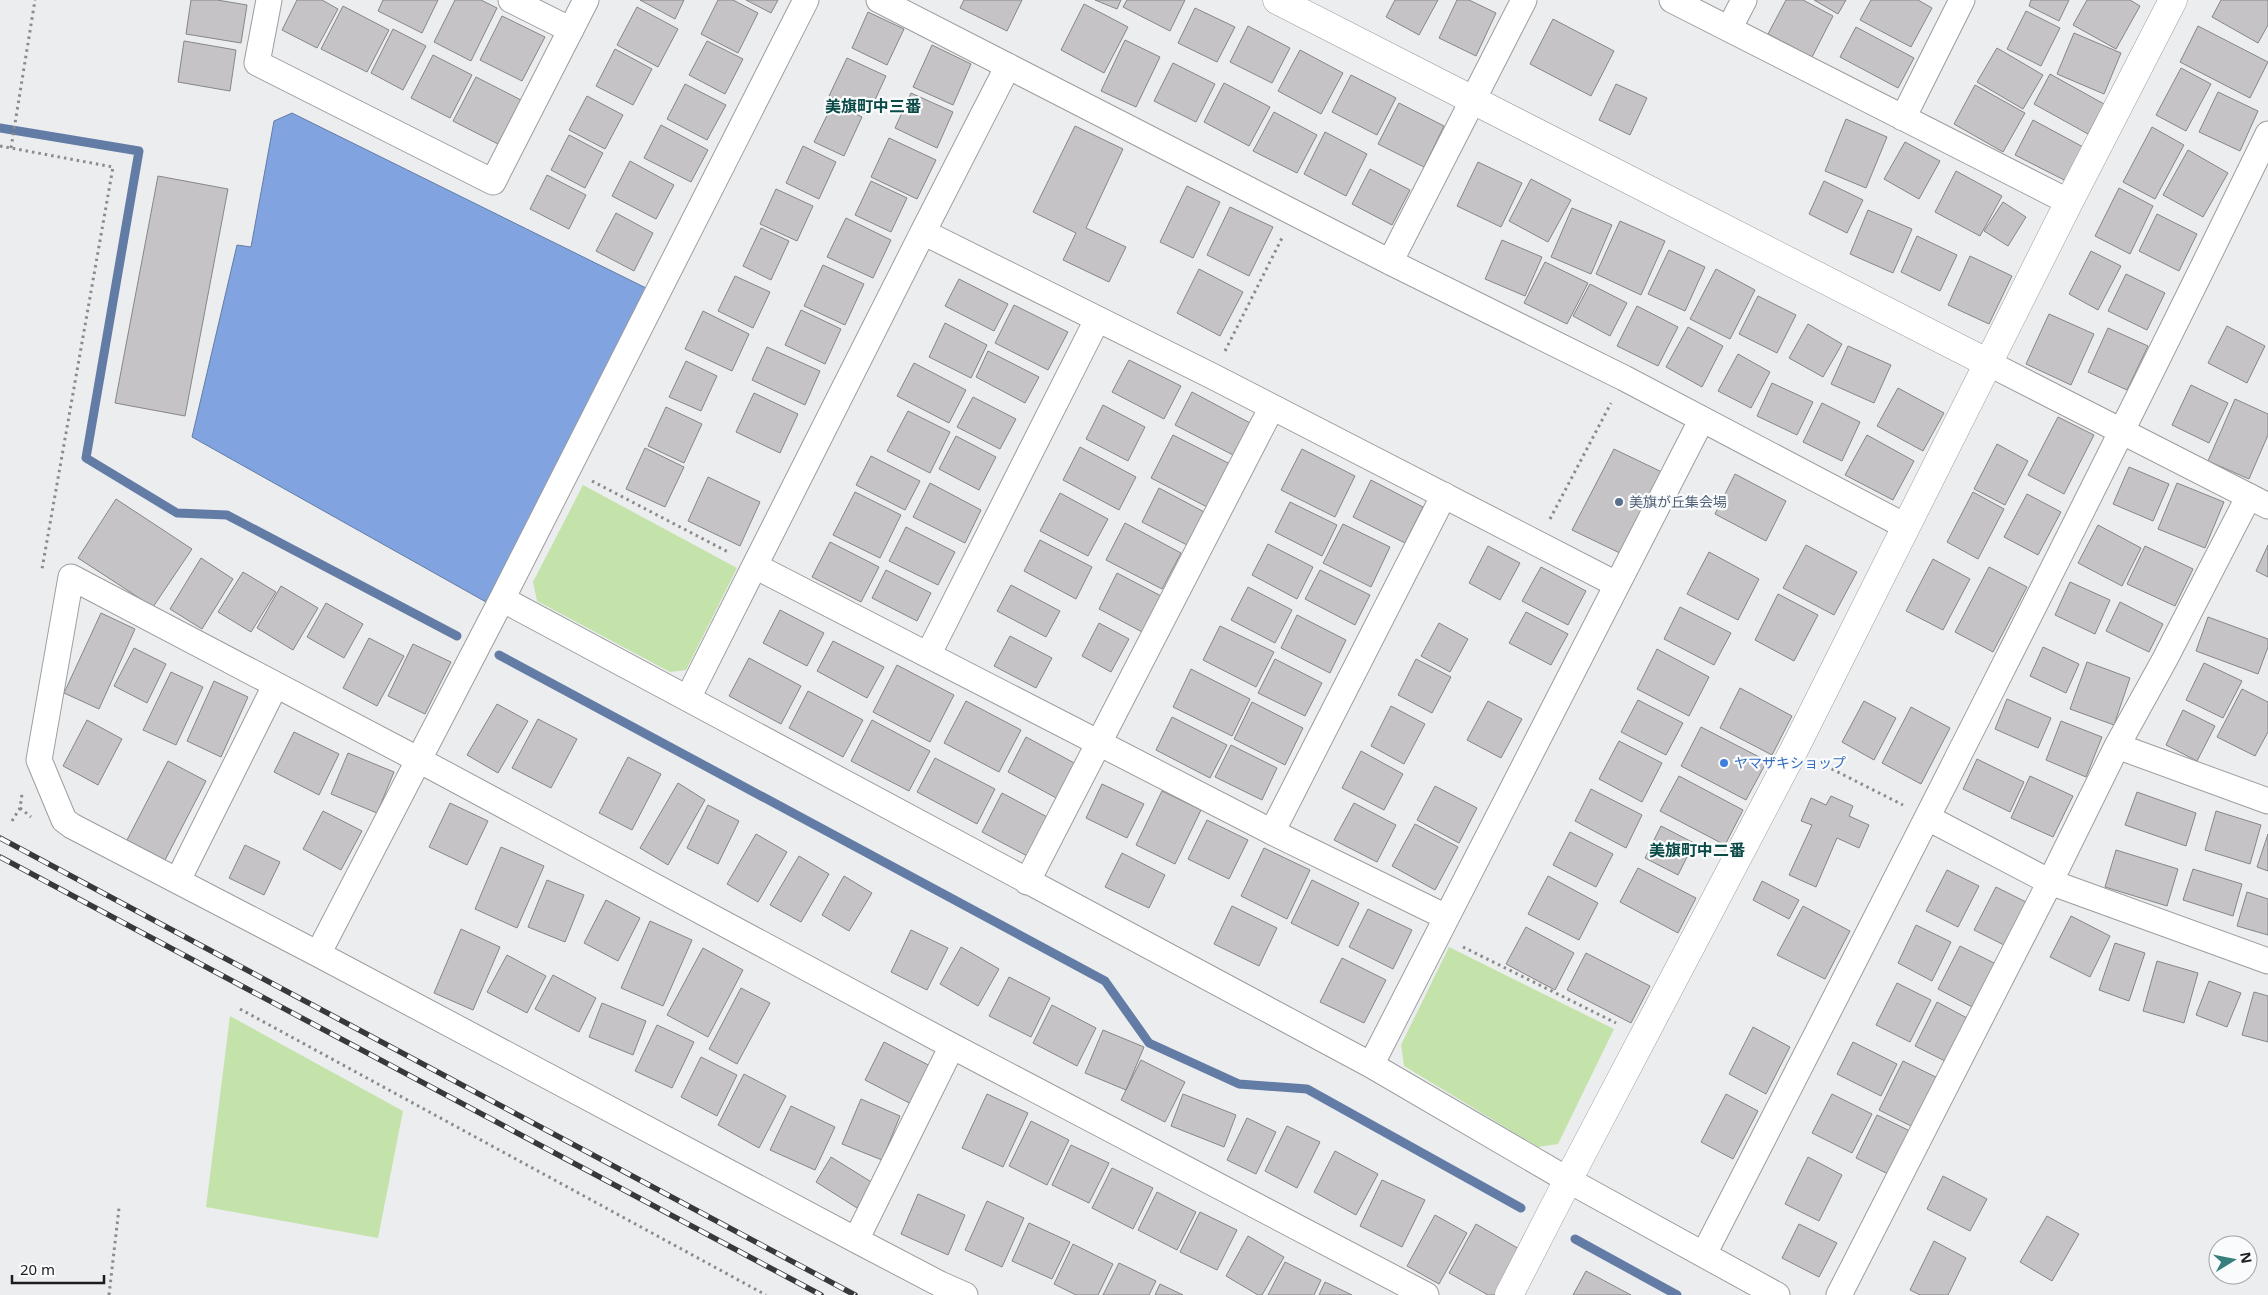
<svg xmlns="http://www.w3.org/2000/svg" width="2268" height="1295" font-family="'Noto Sans','Noto Sans JP',sans-serif">
	<style>
		.green { fill: #c4e3ab }
		.water { fill: #81a4e0; stroke: #637ca6 }
		.lines { fill: none; stroke-linecap: round; stroke-linejoin: round }
		.stream { stroke: #637ca6; stroke-width: 9 }
		.building { fill: #c5c3c5; stroke: #878687 }
		.street-casing { stroke: #9c9d9f; stroke-width: 27 }
		.secondary-casing { stroke: #9c9d9f; stroke-width: 29 }
		.path { stroke: #8b8b8d; stroke-width: 3; stroke-dasharray: 2.5 4; stroke-linecap: butt }
		.street { stroke: #fff; stroke-width: 25 }
		.secondary { stroke: #fff; stroke-width: 28 }
		.rail-casing { stroke: #373839; stroke-width: 5.5 }
		.rail { stroke: #f9fbfc; stroke-width: 4; stroke-dasharray: 11; stroke-linecap: butt }
		.service-dot { fill: #5c6f8a; stroke: #f9fbfc; stroke-width: 2 }
		.shop-dot { fill: #3f7fe0; stroke: #f9fbfc; stroke-width: 2 }
		.labels { text-anchor: middle; stroke-width: 4.5; stroke-linejoin: round; paint-order: stroke }
		.service-label { font-size: 14px; fill: #4e5e75; stroke: #f9fbfc; text-anchor: start }
		.shop-label { font-size: 14px; fill: #366cbe; stroke: #f9fbfc; text-anchor: start }
		.quarter-label { font-size: 16px; font-weight: bold; fill: #094946; stroke: #f9fbfc }
	</style>
	<rect width="100%" height="100%" fill="#ecedef"/>
	<!-- green -->
	<path class="green" d="M583,485L737,568L686,670L670,672L537,601L533,582Z
		M1449,947L1614,1029L1558,1144L1538,1147L1404,1066L1401,1045Z
		M230,1016L403,1111L378,1238L206,1207Z"/>
	<!-- water -->
	<path class="water" d="M292,113L646,288L486,602L192,437L237,245L251,247L274,121Z"/>
	<g class="lines">
		<!-- stream -->
		<path class="stream" d="M0,128L139,151L86,458L177,513L227,515L457,636
			M499,655L1105,981L1149,1043L1239,1084L1307,1089L1521,1208
			M1575,1239L1677,1295"/>
	</g>
	<!-- building -->
	<path class="building" d="M191,0H217L247,5L241,43L186,34Z
		M297,0H322L338,9L317,48L282,30Z
		M383,0H438L422,33L378,11Z
		M455,0H481L497,8L471,61L434,42Z
		M640,0H684L675,19Z
		M718,0H733L758,13L738,53L701,34Z
		M746,0H778L771,13Z
		M964,0H1022L1007,31L960,8Z
		M1095,0H1121L1117,9Z
		M1127,0H1185L1170,31L1123,7Z
		M1395,0H1438L1419,35L1386,17Z
		M1457,0H1469L1496,13L1476,56L1439,38Z
		M1786,0H1803L1833,16L1812,57L1768,34Z
		M1814,0H1846L1838,14Z
		M1871,0H1918L1932,8L1911,47L1860,20Z
		M2031,0H2069L2059,21L2029,6Z
		M2087,0H2130L2140,6L2116,49L2073,25Z
		M2221,0H2268V25L2258,43L2212,17Z
		M1084,4L1128,27L1104,73L1061,50Z
		M343,6L389,30L367,72L321,49Z
		M637,7L678,29L658,67L617,45Z
		M1195,8L1235,27L1217,62L1178,43Z
		M2026,11L2060,28L2041,66L2007,49Z
		M868,12L904,29L887,65L852,48Z
		M502,16L545,37L522,81L480,60Z
		M1553,19L1614,51L1591,96L1530,64Z
		M1248,26L1290,48L1272,83L1230,62Z
		M2198,26L2268,62L2250,98L2180,62Z
		M1856,27L1914,58L1898,88L1840,57Z
		M393,29L426,46L403,90L371,73Z
		M2074,33L2121,53L2104,94L2057,74Z
		M1125,40L1160,57L1136,107L1101,91Z
		M184,41L236,50L230,91L178,82Z
		M707,41L743,59L725,94L689,75Z
		M932,45L971,64L953,105L913,87Z
		M1997,48L2043,75L2023,109L1977,82Z
		M615,49L652,69L633,105L596,86Z
		M1300,50L1343,73L1321,114L1278,91Z
		M433,55L472,75L450,118L411,98Z
		M847,58L886,76L868,115L829,96Z
		M1173,63L1215,84L1196,122L1154,101Z
		M2181,68L2211,84L2186,131L2156,115Z
		M2050,74L2104,104L2088,134L2034,104Z
		M1351,75L1396,98L1377,135L1332,112Z
		M476,77L521,100L498,144L453,121Z
		M1224,83L1270,107L1249,146L1204,122Z
		M685,84L726,105L707,140L667,119Z
		M1616,84L1647,98L1630,135L1599,120Z
		M1975,85L2025,113L2003,152L1954,124Z
		M2218,92L2258,111L2240,151L2199,132Z
		M911,93L953,112L937,148L895,128Z
		M587,96L623,115L605,149L569,130Z
		M833,103L862,117L844,156L814,142Z
		M1399,103L1444,126L1424,167L1378,144Z
		M1274,112L1317,135L1297,173L1253,151Z
		M1846,119L1887,137L1866,188L1825,171Z
		M2033,120L2085,148L2068,182L2015,155Z
		M661,125L708,150L691,182L644,158Z
		M1075,126L1123,149L1086,228L1126,247L1109,282L1063,260L1076,233L1033,212Z
		M2152,127L2184,145L2155,199L2123,182Z
		M1325,132L1367,154L1346,196L1304,174Z
		M569,135L603,153L585,188L551,170Z
		M889,138L936,160L917,199L871,177Z
		M1905,142L1940,161L1919,199L1884,179Z
		M803,146L836,162L819,199L786,183Z
		M2188,150L2228,173L2203,217L2163,195Z
		M630,161L674,185L656,219L612,196Z
		M1478,162L1522,183L1501,227L1457,206Z
		M1370,169L1410,190L1392,225L1352,204Z
		M1956,171L2002,196L1980,236L1935,212Z
		M547,175L586,195L569,229L530,209Z
		M158,176L228,189L185,416L115,403Z
		M1531,179L1571,200L1548,242L1509,221Z
		M871,181L907,198L891,232L855,215Z
		M1824,181L1863,200L1847,233L1809,214Z
		M1187,186L1220,202L1193,258L1160,242Z
		M2119,188L2153,206L2130,254L2095,236Z
		M776,189L813,206L797,241L760,224Z
		M2003,202L2026,217L2008,246L1984,231Z
		M1230,207L1273,227L1249,276L1207,255Z
		M1572,208L1612,225L1591,274L1551,257Z
		M1868,210L1912,229L1893,273L1850,254Z
		M616,213L653,233L634,271L596,251Z
		M2157,214L2197,234L2179,271L2139,251Z
		M846,218L891,240L873,278L827,257Z
		M1620,221L1665,241L1641,295L1596,274Z
		M761,228L789,241L771,280L743,266Z
		M1917,236L1957,255L1940,291L1901,272Z
		M1502,240L1542,257L1525,296L1485,279Z
		M1669,250L1705,267L1685,311L1648,294Z
		M2091,251L2121,266L2098,310L2069,294Z
		M1970,256L2012,276L1989,324L1948,305Z
		M1545,262L1588,283L1567,324L1524,303Z
		M823,265L864,284L845,325L804,306Z
		M1199,269L1243,292L1220,336L1177,313Z
		M1716,269L1755,290L1730,339L1690,319Z
		M2126,274L2165,293L2147,330L2108,311Z
		M735,276L770,292L753,328L718,311Z
		M959,279L1008,304L994,331L945,306Z
		M1590,284L1627,303L1610,336L1573,316Z
		M1758,296L1796,315L1777,353L1739,334Z
		M1014,305L1068,332L1048,370L995,343Z
		M1637,306L1678,327L1658,366L1617,346Z
		M801,310L841,329L825,364L785,345Z
		M703,311L749,334L732,371L685,349Z
		M2049,314L2094,334L2071,385L2026,364Z
		M945,323L987,345L971,378L929,357Z
		M1808,324L1842,344L1823,377L1789,358Z
		M2227,326L2265,346L2247,383L2208,363Z
		M1688,327L1723,346L1702,387L1666,367Z
		M2108,328L2148,346L2127,390L2088,372Z
		M1848,346L1891,365L1874,403L1831,384Z
		M767,347L820,371L805,405L752,380Z
		M988,351L1039,377L1025,403L976,377Z
		M1738,354L1770,372L1751,408L1718,391Z
		M1129,360L1181,386L1164,419L1112,392Z
		M686,361L717,376L701,411L669,397Z
		M914,363L966,390L949,423L897,396Z
		M1772,383L1813,402L1797,435L1757,416Z
		M2191,385L2228,403L2209,443L2172,425Z
		M1898,388L1944,413L1923,451L1877,426Z
		M1192,392L1252,424L1235,456L1175,425Z
		M754,393L798,414L780,453L736,432Z
		M973,397L1016,419L1000,449L957,427Z
		M2235,399L2268,414V435L2249,479L2208,461Z
		M1822,403L1860,422L1842,461L1803,442Z
		M1103,405L1145,427L1128,461L1086,439Z
		M666,407L702,424L684,463L648,446Z
		M908,411L950,432L930,473L887,451Z
		M2058,417L2094,435L2064,494L2028,475Z
		M1173,435L1232,465L1209,508L1151,478Z
		M1867,435L1914,461L1893,500L1845,475Z
		M956,436L996,457L979,490L939,469Z
		M1997,444L2028,461L2005,505L1974,489Z
		M1080,447L1136,477L1119,510L1063,480Z
		M645,448L684,467L665,507L626,489Z
		M1302,449L1355,476L1335,517L1281,490Z
		M1614,449L1666,474L1624,555L1572,530Z
		M871,456L920,481L905,510L856,485Z
		M2129,467L2169,484L2153,521L2113,504Z
		M1735,474L1786,501L1766,541L1715,514Z
		M708,477L760,502L740,546L688,521Z
		M1371,480L1423,507L1405,543L1353,517Z
		M930,483L981,510L965,543L913,517Z
		M2177,483L2224,502L2205,548L2158,529Z
		M1159,488L1208,514L1191,547L1142,522Z
		M855,492L901,515L880,558L833,535Z
		M1973,492L2004,509L1978,559L1947,542Z
		M1060,493L1108,519L1088,556L1040,531Z
		M2027,494L2061,512L2038,555L2004,537Z
		M116,499L192,549L153,607L78,558Z
		M1290,502L1337,525L1322,556L1275,532Z
		M1125,523L1181,553L1162,589L1106,560Z
		M1343,524L1390,547L1371,587L1323,563Z
		M2098,525L2141,548L2122,586L2078,563Z
		M906,527L955,552L938,585L889,561Z
		M1040,540L1092,567L1076,599L1024,571Z
		M830,542L879,567L861,602L812,577Z
		M1268,544L1313,567L1297,599L1252,575Z
		M1806,545L1857,572L1834,615L1783,588Z
		M2268,545V577L2256,571Z
		M1488,546L1520,563L1500,600L1469,583Z
		M2145,546L2193,569L2175,606L2127,584Z
		M1709,552L1759,579L1738,620L1687,594Z
		M201,558L233,579L202,629L170,609Z
		M1933,559L1970,579L1943,630L1906,611Z
		M1541,567L1586,591L1568,625L1522,601Z
		M1989,567L2027,587L1993,652L1955,632Z
		M886,570L931,593L917,621L872,598Z
		M1320,570L1370,595L1355,625L1305,599Z
		M243,572L276,592L251,632L218,612Z
		M1117,573L1165,598L1146,634L1099,609Z
		M2070,582L2110,600L2095,634L2055,615Z
		M1011,585L1060,611L1046,637L997,611Z
		M281,586L318,608L293,650L257,628Z
		M1248,587L1292,610L1275,643L1231,620Z
		M1778,594L1818,615L1794,661L1755,640Z
		M2120,602L2163,624L2149,652L2106,631Z
		M326,603L363,624L344,658L307,637Z
		M1680,607L1731,633L1714,665L1664,639Z
		M780,610L824,633L807,666L763,643Z
		M1526,612L1568,634L1551,665L1509,643Z
		M101,613L135,629L99,709L64,693Z
		M1297,615L1346,640L1330,673L1281,648Z
		M2208,617L2268,639V647L2258,674L2196,651Z
		M1099,623L1129,639L1111,672L1082,656Z
		M1439,623L1468,639L1450,672L1421,656Z
		M1220,626L1274,652L1256,687L1203,660Z
		M1010,636L1052,658L1036,688L994,666Z
		M369,638L404,656L377,706L343,688Z
		M833,641L884,667L867,698L817,671Z
		M413,644L451,662L425,714L388,696Z
		M2043,647L2079,664L2066,693L2030,676Z
		M134,648L166,664L147,703L114,686Z
		M1657,649L1709,677L1689,716L1637,689Z
		M749,658L801,686L781,724L729,696Z
		M1275,659L1322,683L1305,716L1258,693Z
		M1416,659L1451,677L1432,713L1398,695Z
		M2087,662L2130,678L2114,725L2070,709Z
		M2204,663L2242,681L2223,718L2186,700Z
		M897,665L954,695L930,742L873,712Z
		M1191,669L1250,699L1232,736L1173,707Z
		M171,672L203,687L176,745L143,730Z
		M214,681L248,697L221,757L187,741Z
		M1740,688L1792,716L1772,755L1720,728Z
		M2242,689L2268,702V732L2255,756L2217,737Z
		M808,691L863,720L843,757L789,728Z
		M2007,699L2051,718L2038,748L1995,729Z
		M1638,700L1683,723L1666,755L1621,732Z
		M966,701L1021,730L999,772L944,743Z
		M1488,701L1522,719L1501,758L1467,740Z
		M1864,701L1896,718L1874,760L1842,742Z
		M1252,702L1303,728L1285,765L1234,739Z
		M497,704L528,721L498,773L467,755Z
		M1391,706L1425,724L1404,764L1371,746Z
		M1911,707L1950,728L1921,784L1882,763Z
		M2183,710L2215,726L2197,761L2166,745Z
		M1172,717L1227,745L1210,778L1156,750Z
		M538,719L577,739L551,788L512,768Z
		M87,720L122,739L98,785L63,766Z
		M872,720L930,751L909,791L851,761Z
		M2061,721L2102,737L2086,777L2046,760Z
		M1701,727L1767,761L1746,800L1681,766Z
		M294,732L339,754L319,795L274,772Z
		M1026,737L1078,765L1060,800L1008,772Z
		M1619,741L1662,763L1642,802L1599,779Z
		M1231,745L1277,768L1262,800L1215,777Z
		M1361,751L1403,774L1384,810L1342,788Z
		M348,753L394,772L377,813L331,794Z
		M628,757L661,774L632,830L599,813Z
		M935,758L995,789L977,824L917,792Z
		M1977,759L2024,782L2010,812L1963,789Z
		M168,761L206,781L165,860L127,840Z
		M1679,776L1743,810L1725,845L1660,811Z
		M2030,776L2073,796L2053,837L2011,818Z
		M678,783L705,800L668,865L640,848Z
		M1102,784L1144,804L1127,838L1086,818Z
		M1435,786L1477,808L1459,843L1417,820Z
		M1591,789L1642,815L1626,848L1575,821Z
		M1162,791L1201,810L1175,864L1136,845Z
		M2137,792L2196,813L2186,846L2125,825Z
		M1002,793L1051,819L1031,858L982,832Z
		M1831,796L1853,806L1849,816L1869,825L1859,848L1837,838L1816,887L1789,875L1812,825L1801,821L1811,798L1826,805Z
		M450,803L488,821L467,865L429,847Z
		M1354,803L1396,825L1377,862L1334,840Z
		M708,805L739,821L718,864L687,848Z
		M323,811L362,831L341,870L303,849Z
		M2216,811L2261,825L2250,864L2205,850Z
		M1207,820L1248,840L1229,879L1188,859Z
		M1415,824L1458,847L1435,890L1392,866Z
		M1661,826L1694,843L1678,875L1645,858Z
		M1570,832L1613,854L1596,887L1553,865Z
		M756,834L787,852L758,902L727,884Z
		M2268,834V871L2257,867Z
		M245,845L280,862L264,895L229,878Z
		M501,847L544,866L517,928L475,909Z
		M1264,848L1310,870L1287,919L1241,896Z
		M2116,850L2178,869L2167,906L2105,887Z
		M1122,853L1165,875L1149,908L1105,887Z
		M799,856L829,874L801,922L770,905Z
		M1638,868L1696,898L1678,933L1620,902Z
		M2193,869L2242,884L2233,916L2183,900Z
		M1947,870L1979,886L1958,927L1926,911Z
		M844,876L872,893L849,931L822,915Z
		M1548,876L1598,903L1579,940L1528,914Z
		M547,880L584,895L565,942L528,927Z
		M1312,880L1359,903L1338,946L1291,923Z
		M1762,881L1799,900L1789,919L1753,900Z
		M1996,887L2026,902L2004,945L1974,930Z
		M2247,892L2268,899V935L2237,926Z
		M606,900L640,918L618,961L584,943Z
		M1232,906L1277,928L1259,966L1214,944Z
		M1803,906L1850,931L1825,979L1777,955Z
		M1368,909L1412,930L1393,969L1349,947Z
		M2071,916L2110,936L2090,977L2050,957Z
		M650,921L692,940L663,1006L621,988Z
		M1916,925L1951,942L1932,981L1898,963Z
		M1526,927L1574,953L1555,990L1506,964Z
		M461,929L500,947L473,1010L434,993Z
		M911,930L948,948L927,990L891,972Z
		M2115,943L2145,953L2129,1001L2099,990Z
		M1960,946L1998,965L1976,1009L1938,989Z
		M961,947L999,969L978,1006L940,984Z
		M703,948L743,970L708,1037L667,1015Z
		M1586,953L1650,986L1631,1023L1567,990Z
		M507,955L546,976L527,1013L487,992Z
		M1342,958L1386,980L1364,1023L1320,1002Z
		M2157,961L2198,973L2184,1023L2143,1011Z
		M553,975L596,998L579,1032L535,1009Z
		M1009,977L1050,998L1031,1037L989,1016Z
		M2209,981L2241,993L2227,1027L2196,1015Z
		M1897,983L1931,1000L1910,1042L1876,1025Z
		M741,988L770,1003L737,1064L709,1049Z
		M2254,992L2268,996V1042L2242,1035Z
		M1937,1002L1969,1019L1947,1062L1915,1046Z
		M602,1003L646,1021L633,1055L589,1037Z
		M1052,1005L1096,1028L1077,1066L1033,1043Z
		M657,1025L694,1042L672,1088L635,1071Z
		M1753,1027L1790,1047L1766,1094L1729,1074Z
		M1103,1030L1144,1047L1126,1090L1085,1073Z
		M884,1042L936,1069L917,1107L865,1080Z
		M1853,1042L1897,1064L1881,1096L1837,1074Z
		M701,1057L737,1075L717,1116L681,1097Z
		M1141,1060L1185,1082L1165,1122L1121,1100Z
		M1903,1061L1946,1082L1921,1131L1879,1110Z
		M744,1074L786,1096L759,1148L718,1125Z
		M987,1094L1028,1113L1003,1167L962,1148Z
		M1183,1094L1236,1115L1224,1147L1171,1126Z
		M1726,1094L1758,1111L1733,1159L1701,1142Z
		M1832,1094L1872,1114L1852,1153L1812,1133Z
		M861,1099L900,1116L882,1160L842,1144Z
		M791,1106L835,1127L815,1170L770,1150Z
		M1877,1115L1912,1132L1890,1175L1856,1158Z
		M1247,1118L1276,1132L1256,1174L1227,1160Z
		M1031,1121L1069,1140L1047,1185L1009,1166Z
		M1287,1126L1320,1142L1297,1188L1265,1171Z
		M1071,1145L1109,1163L1089,1203L1052,1185Z
		M1335,1151L1378,1174L1356,1215L1314,1192Z
		M831,1157L873,1183L857,1208L816,1182Z
		M1808,1157L1842,1175L1819,1221L1785,1204Z
		M1112,1168L1153,1188L1133,1229L1092,1208Z
		M1943,1176L1987,1199L1970,1231L1927,1209Z
		M1382,1180L1425,1200L1402,1247L1360,1226Z
		M1157,1192L1196,1212L1177,1250L1138,1230Z
		M918,1194L965,1215L948,1255L901,1234Z
		M987,1201L1024,1218L1002,1267L965,1250Z
		M1200,1212L1237,1230L1217,1270L1180,1252Z
		M1435,1215L1467,1233L1439,1284L1407,1266Z
		M2047,1216L2079,1234L2052,1281L2020,1262Z
		M1029,1223L1070,1242L1052,1279L1012,1261Z
		M1476,1224L1521,1250L1496,1295H1488L1449,1273Z
		M1799,1224L1837,1243L1819,1277L1782,1258Z
		M1248,1236L1284,1257L1262,1295H1258L1226,1276Z
		M1934,1241L1966,1258L1948,1295H1920L1910,1290Z
		M1073,1244L1113,1264L1098,1295H1076L1054,1284Z
		M1285,1262L1321,1280L1314,1295H1268Z
		M1119,1263L1156,1281L1149,1295H1103Z
		M1586,1271L1631,1295H1573Z
		M1325,1282L1352,1295H1319Z
		M1160,1284L1183,1295H1155Z"/>
	<g class="lines">
		<!-- street casing -->
		<g class="street-casing">
			<path id="street" d="M269,0L257,63L493,182L586,0
				M511,0L571,30
				M879,0L1390,262L1624,378L1905,526
				M1672,0L2069,202
				M1729,29L1744,0
				M1903,118L1962,0
				M923,232L1008,66
				M1390,262L1524,0
				M1988,363L2268,506
				M755,566L1272,832L1446,917
				M502,599L1371,1065L1568,1180L1777,1295
				M928,655L1097,320
				M688,698L923,232L1212,376L1616,584
				M2117,746L2268,801
				M1928,818L2050,882L2268,961
				M1272,832L1444,495
				M178,880L275,686
				M1027,882L1272,407
				M318,954L502,599L806,0
				M1371,1065L1702,419
				M856,1240L952,1046
				M1704,1254C1895,882 2085,510 2268,134
				M965,1295L940,1284L856,1240L318,954L72,826L64,820L39,760L71,577L419,760L952,1046L1426,1295
				M1839,1295L2050,882L2117,746L2165,659L2249,496"/>
		</g>
		<!-- secondary casing -->
		<g class="secondary-casing">
			<path id="secondary" d="M1277,0L1988,363
				M1509,1295L1568,1180L1794,750L2069,202L2173,0"/>
		</g>
		<!-- path -->
		<path class="path" d="M0,146L113,167L42,569
			M11,148L35,0
			M1225,351L1282,238
			M592,481L730,553
			M1550,519L1611,403
			M1820,763L1903,805
			M20,808L31,817
			M12,821L20,808L22,794
			M1463,947L1616,1023
			M240,1009L766,1295
			M109,1295L119,1208"/>
		<!-- street -->
		<use href="#street" class="street"/>
		<!-- secondary -->
		<use href="#secondary" class="secondary"/>
		<!-- rail casing -->
		<g class="rail-casing">
			<path id="rail" d="M0,838L855,1295
				M0,857L821,1295"/>
		</g>
		<!-- rail -->
		<use href="#rail" class="rail"/>
	</g>
	<!-- markers -->
	<circle class="service-dot" cx="1619" cy="502" r="5"/>
	<circle class="shop-dot" cx="1724" cy="763" r="5"/>
	<g class="labels">
		<!-- service labels -->
		<g class="service-label">
			<text x="1629" y="507">美旗が丘集会場</text>
		</g>
		<!-- shop labels -->
		<g class="shop-label">
			<text x="1734" y="768">ヤマザキショップ</text>
		</g>
		<!-- quarter labels -->
		<g class="quarter-label">
			<text x="873" y="112">美旗町中三番</text>
			<text x="1697" y="856">美旗町中二番</text>
		</g>
	</g>
	<!-- north arrow -->
	<g transform="translate(2233 1260) rotate(80)"><circle r="24" fill="#f9fbfc" stroke="#a1a2a3"/>
	<path d="M0-4L9 19L0 12L-9 19Z" fill="#377f7a"/>
	<text y="-8" font-size="14" font-weight="bold" text-anchor="middle" fill="#1d1d1e">N</text>
	</g>
	<!-- scale -->
	<path d="M12 1275v8h92v-8" fill="none" stroke="#1d1d1e" stroke-width="2.5"/>
	<text x="20" y="1275" font-size="15" fill="#1d1d1e" stroke="#f9fbfc" stroke-width="4" paint-order="stroke">20 m</text>
</svg>
